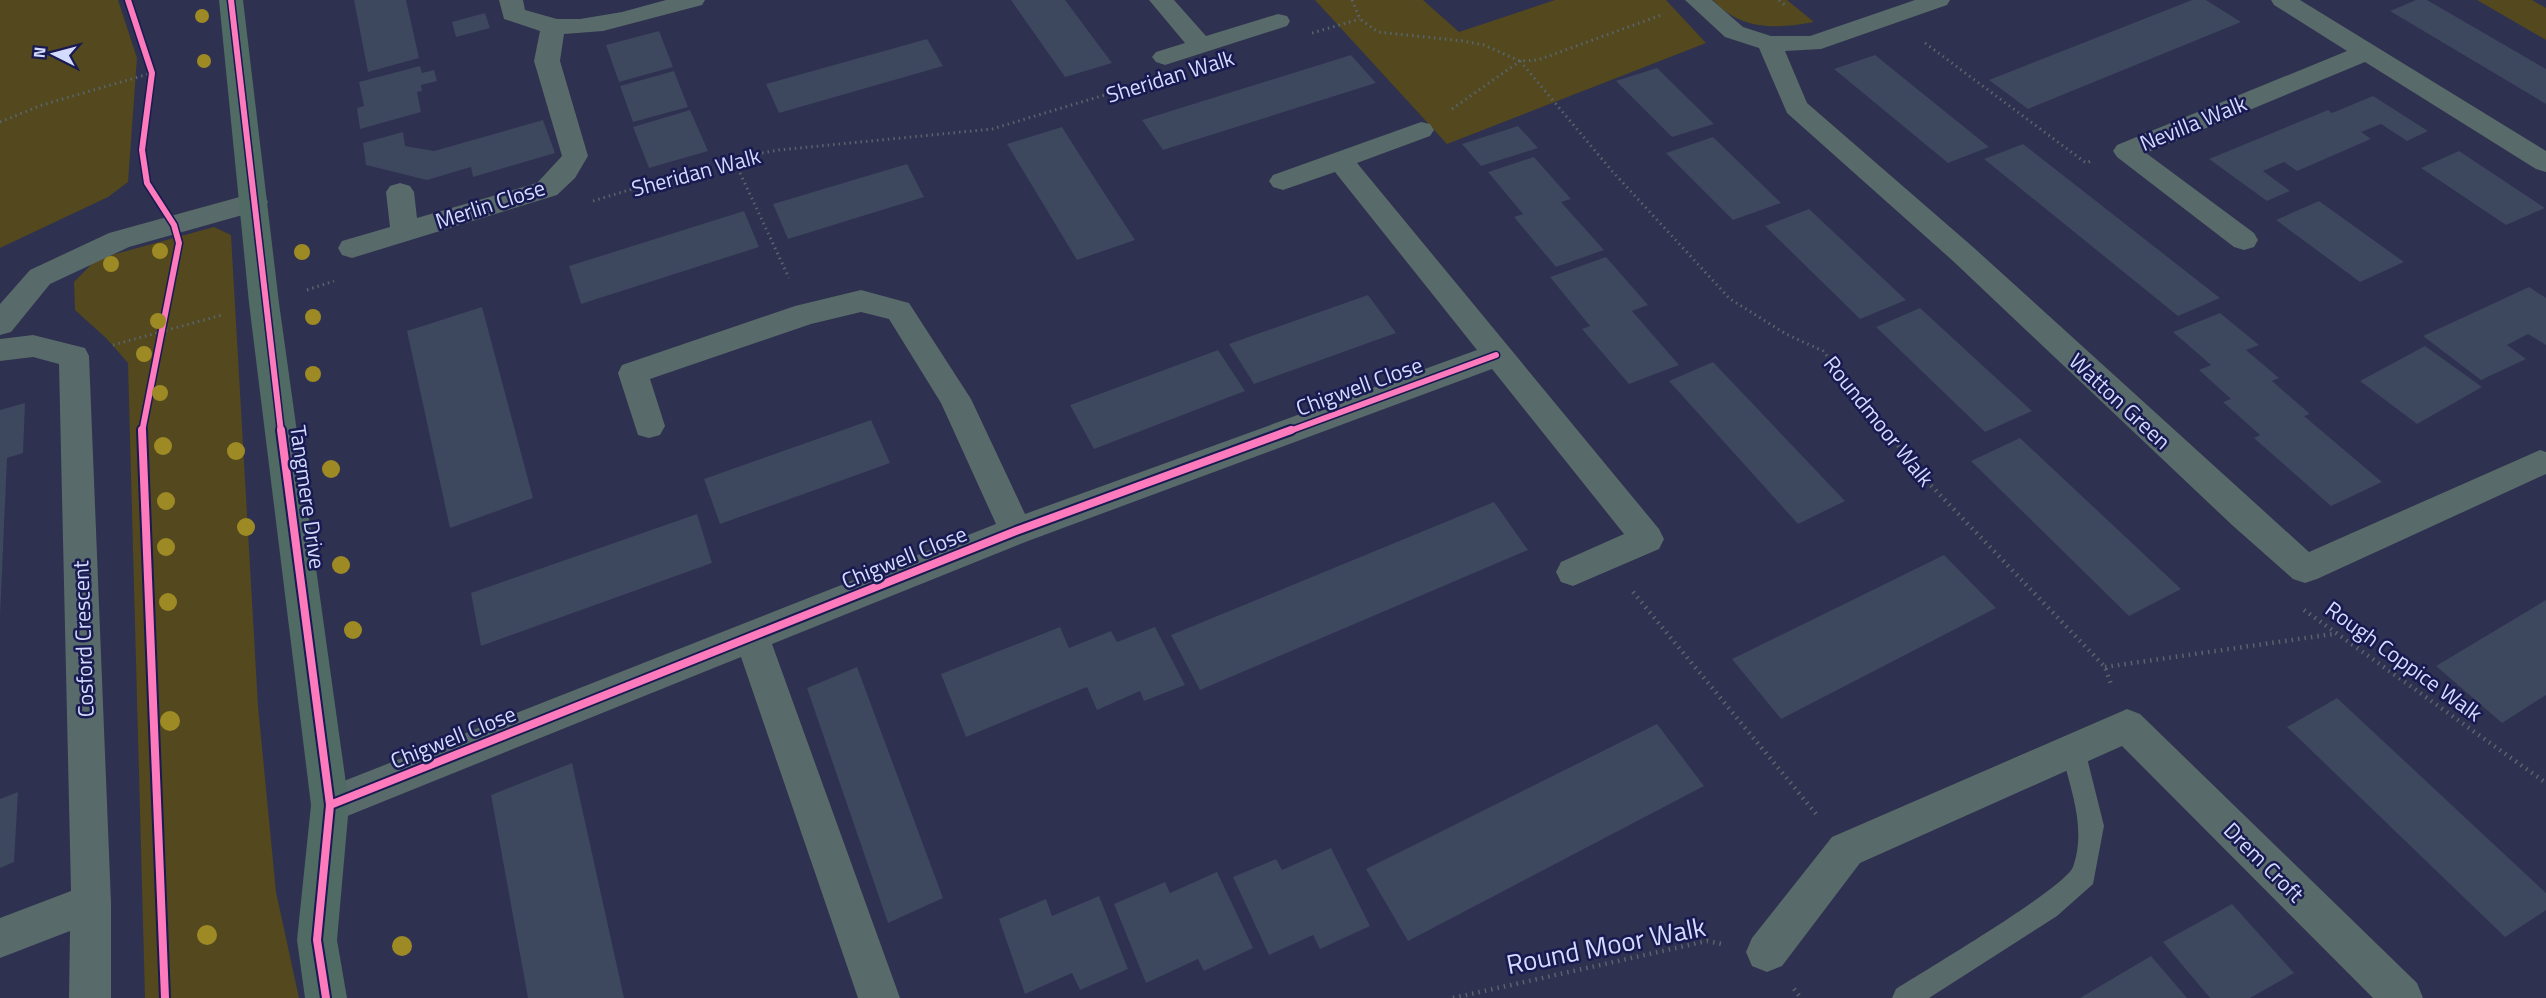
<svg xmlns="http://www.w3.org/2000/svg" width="2546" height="998" font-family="'Titillium Web',sans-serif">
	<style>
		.green { fill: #53481e }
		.building { fill: #3d475e }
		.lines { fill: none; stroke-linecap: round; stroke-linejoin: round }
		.path-far1 { stroke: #59656c; stroke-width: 3; stroke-dasharray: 1.5 4; stroke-linecap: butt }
		.path { stroke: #59656c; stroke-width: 4.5; stroke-dasharray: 1.5 5; stroke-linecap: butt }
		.lane { fill: #586a69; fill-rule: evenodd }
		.street { fill: #586a69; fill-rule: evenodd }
		.secondary { fill: #506a64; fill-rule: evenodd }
		.cycleway-far1-casing { stroke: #181a51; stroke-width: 9 }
		.cycleway-casing { stroke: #181a51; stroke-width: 12 }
		.cycleway-far1 { stroke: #fd7abc; stroke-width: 6 }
		.cycleway { stroke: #fd7abc; stroke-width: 8 }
		.tree { fill: #9e8a24 }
		.labels { text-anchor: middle; stroke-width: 5; stroke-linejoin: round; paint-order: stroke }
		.street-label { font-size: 22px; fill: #d3dbfe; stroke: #181a51 }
		.near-street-label { font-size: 27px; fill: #d3dbfe; stroke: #181a51 }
	</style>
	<rect width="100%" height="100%" fill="#2e314f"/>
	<!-- green -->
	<path class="green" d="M0,0H118L137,58L128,182L108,197L0,248Z
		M1315,0H1423L1459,32L1555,0H1666L1706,43L1447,144Z
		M1713,0H1787L1814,22C1777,29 1741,31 1713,0Z
		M2477,0H2532L2546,8V40Z
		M214,227L231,235L258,706L276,892L299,998H145L128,363L107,339L75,310L74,282L97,259Z"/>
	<!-- building -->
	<path class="building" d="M354,0H406L419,58L368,72Z
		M1011,0H1065L1112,63L1065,77Z
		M2192,0H2206L2241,22L2028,109L1989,80Z
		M2416,0H2427L2546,69V104L2390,11Z
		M485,13L490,28L456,37L452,22Z
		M659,31L673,67L619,82L606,45Z
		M927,39L943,66L779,113L766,84Z
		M1351,55L1376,83L1163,150L1142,120Z
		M1875,55L1989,147L1948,163L1834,69Z
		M420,66L422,73L434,70L437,81L421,85L422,91L417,92L421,112L360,129L357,108L364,106L359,82Z
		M1657,68L1714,124L1672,137L1616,81Z
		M674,71L688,107L633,122L620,86Z
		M2373,96L2428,131L2407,141L2381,124L2361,132L2371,139L2297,171L2284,162L2263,171L2290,191L2267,201L2209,159L2328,110L2332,113Z
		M690,110L708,151L649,168L633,127Z
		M543,120L555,153L473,177L471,167L427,180L366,165L363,143L403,132L405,146L434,151Z
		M1518,126L1538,148L1481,166L1462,144Z
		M1062,127L1097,182L1135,240L1077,260L1007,144Z
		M1713,137L1781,203L1733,220L1666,153Z
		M2023,144L2220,298L2178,316L1984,159Z
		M2459,151L2545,208L2506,225L2421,168Z
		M1534,157L1571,199L1561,202L1604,250L1556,267L1514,217L1523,214L1488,172Z
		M907,164L924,197L788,239L773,204Z
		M2319,201L2404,262L2360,282L2276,220Z
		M1809,209L1906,300L1860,319L1765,226Z
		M744,211L759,247L581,304L569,266Z
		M1606,257L1648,305L1632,311L1679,365L1629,384L1582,329L1590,326L1550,277Z
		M2529,287L2546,298V345L2528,334L2507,345L2526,359L2481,380L2423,336Z
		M1368,295L1396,333L1254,384L1229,344Z
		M482,307L533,498L450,528L407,331Z
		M1920,308L2032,411L1985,432L1876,327Z
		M2220,313L2259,345L2246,350L2279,378L2272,381L2310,414L2304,416L2382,482L2331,506L2254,438L2260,435L2223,402L2231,399L2199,370L2211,365L2173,332Z
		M2425,346L2482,387L2417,424L2360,381Z
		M1218,350L1245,391L1094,449L1070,405Z
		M1713,362L1845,501L1798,524L1669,381Z
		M25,403L23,453L7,458L0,617V410Z
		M871,420L890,463L720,524L704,479Z
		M2020,438L2181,589L2129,616L1971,461Z
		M1494,502L1528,550L1200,690L1171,635Z
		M697,514L712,563L481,646L471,593Z
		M1944,555L1996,608L1781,719L1732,659Z
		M2546,600V695L2502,723L2436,666Z
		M1060,627L1069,648L1111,631L1117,642L1155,627L1185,685L1144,701L1140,691L1097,710L1087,687L966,737L941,674Z
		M857,667L943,898L888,923L807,688Z
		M2337,698L2546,893V910L2505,937L2287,727Z
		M1657,724L1704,786L1408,941L1366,869Z
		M572,763L624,998H528L491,795Z
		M18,792L14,862L0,868V799Z
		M1331,848L1370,926L1320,949L1313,935L1269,955L1233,877L1276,859L1282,870Z
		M1217,872L1253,948L1204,971L1198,959L1146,983L1114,904L1165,882L1170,893Z
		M1099,896L1128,969L1080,990L1072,973L1025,994L999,919L1046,899L1052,916Z
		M2232,904L2294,973L2250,998H2210L2163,942Z
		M2151,956L2187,998H2080Z"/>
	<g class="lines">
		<!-- path-far1 -->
		<path class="path-far1" d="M1352,0L1360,19L1378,32L1463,41L1484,45L1520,61L1538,60L1664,14
			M1779,0L1787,7
			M1312,33L1360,19
			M1925,43L2086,163L2091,161
			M1520,61L1612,171L1730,299L1786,334L1823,351L1887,432
			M1452,109L1520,61
			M0,122L42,105L152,73
			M733,158L789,278
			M593,201L733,158L779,150L992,129L1141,84
			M307,290L334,281
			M113,345L222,315"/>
		<!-- path -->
		<path class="path" d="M1886,430L1921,475L2105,667L2112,687
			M1633,592L1817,815
			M2304,610L2546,783
			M2105,667L2333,634
			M1794,989L1801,998
			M1453,998L1707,941L1722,944"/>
		<!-- lane -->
		<path class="lane" d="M2073,739L2081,742L2085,750L2104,826L2093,884L2057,916L1929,998H1892L1896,989C1924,971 2065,888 2073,867C2087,828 2070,788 2061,750L2065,742Z"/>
		<!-- street -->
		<path class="street" d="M499,0H523L525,10L557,19H580L622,12L666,0H705L702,5L603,31L564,34L560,61L588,156L575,178L557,195L352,258L342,255L338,248L342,241L390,227L386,192L390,186L400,183L410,186L414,192L417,218L537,183L562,156L534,61L540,31L504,19Z
			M1149,0H1174L1206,36L1278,14L1287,16L1290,21L1287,26L1165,65L1156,62L1152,57L1156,52L1185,43Z
			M1685,0H1712L1743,27L1771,36H1810L1915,0H1950L1947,5L1821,49L1785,51L1807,103L1973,247L2309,552L2540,450L2546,452V474L2317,579L2305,583L2293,579L2232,525L1953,261L1787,113L1759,48L1725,37Z
			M2271,0H2300L2546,151V172L2536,169L2365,62L2146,153L2254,233L2258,240L2254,247L2244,250L2234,247L2117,157L2113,151L2117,145L2347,51L2274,5Z
			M1421,122L1430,124L1434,130L1430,136L1357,163L1659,529L1664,539L1659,549L1573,586L1561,582L1556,572L1561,562L1624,534L1492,369L1028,541L772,644L900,998H858L741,657L330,823L316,818L311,805L316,792L996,524L941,403L889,319L861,312L811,324L650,379L665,426L660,435L649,438L638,435L618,373L622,365L795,306L861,290L909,303L971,399L1025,514L1477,350L1335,172L1283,190L1273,187L1269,181L1273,175Z
			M254,193L264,195L268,202L264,209L129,247L50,284L11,332L0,335V304L30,270L109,233Z
			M33,335L85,348L89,356L111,903V998H69L70,931L0,958V918L71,891L59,364L33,357L0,361V339Z
			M2127,709L2140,714L2417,983L2423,998H2373L2122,746L1860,863L1782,966L1767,972L1752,966L1746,952L1752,938L1832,837Z"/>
		<!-- secondary -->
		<path class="secondary" d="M219,0H243L279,303L349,805L337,940L347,998H305L297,940L311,805L249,303Z"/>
		<!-- cycleway-far1 casing -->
		<g class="cycleway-far1-casing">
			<path id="cycleway-far1" d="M128,0L152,73L142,150L147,183L174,225L179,243L142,432
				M231,0L281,432
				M1287,432L1496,355"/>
		</g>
		<!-- cycleway casing -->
		<g class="cycleway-casing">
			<path id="cycleway" d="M142,430L165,998
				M281,430L330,805L317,940L326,998
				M330,805L1016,531L1291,430"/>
		</g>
		<!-- cycleway-far1 -->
		<use href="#cycleway-far1" class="cycleway-far1"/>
		<!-- cycleway -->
		<use href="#cycleway" class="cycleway"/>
	</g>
	<!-- trees -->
	<g class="tree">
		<circle cx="202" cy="16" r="7"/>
		<circle cx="204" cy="61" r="7"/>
		<circle cx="160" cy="251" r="8"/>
		<circle cx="302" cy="252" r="8"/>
		<circle cx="111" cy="264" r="8"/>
		<circle cx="313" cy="317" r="8"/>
		<circle cx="158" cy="321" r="8"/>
		<circle cx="144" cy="354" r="8"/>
		<circle cx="313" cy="374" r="8"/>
		<circle cx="160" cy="393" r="8"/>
		<circle cx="163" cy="446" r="9"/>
		<circle cx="236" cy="451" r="9"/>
		<circle cx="331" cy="469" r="9"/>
		<circle cx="166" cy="501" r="9"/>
		<circle cx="246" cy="527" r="9"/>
		<circle cx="166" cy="547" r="9"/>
		<circle cx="341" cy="565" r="9"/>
		<circle cx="168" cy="602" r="9"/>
		<circle cx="353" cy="630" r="9"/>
		<circle cx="170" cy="721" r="10"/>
		<circle cx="207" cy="935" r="10"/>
		<circle cx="402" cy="946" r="10"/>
	</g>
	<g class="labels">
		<!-- street labels -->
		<g class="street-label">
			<text transform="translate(1170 76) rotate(-17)" y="8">Sheridan Walk</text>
			<text transform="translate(2193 123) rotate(-22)" y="8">Nevilla Walk</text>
			<text transform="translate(696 172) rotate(-15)" y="8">Sheridan Walk</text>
			<text transform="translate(490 204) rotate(-18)" y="8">Merlin Close</text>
			<text transform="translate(1359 386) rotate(-20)" y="8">Chigwell Close</text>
			<text transform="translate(2120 401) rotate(43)" y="8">Watton Green</text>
			<text transform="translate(1879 421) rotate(51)" y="8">Roundmoor Walk</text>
			<text transform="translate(308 497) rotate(82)" y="8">Tangmere Drive</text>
			<text transform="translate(904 557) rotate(-22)" y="8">Chigwell Close</text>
			<text transform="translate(83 639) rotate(-92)" y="8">Cosford Crescent</text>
			<text transform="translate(2404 661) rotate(36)" y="8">Rough Coppice Walk</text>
			<text transform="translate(453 737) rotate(-22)" y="8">Chigwell Close</text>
			<text transform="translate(2264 862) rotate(45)" y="8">Drem Croft</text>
		</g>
		<!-- near-street labels -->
		<g class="near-street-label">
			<text transform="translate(1606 946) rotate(-11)" y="9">Round Moor Walk</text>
		</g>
	</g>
	<!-- north arrow -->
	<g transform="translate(54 54) rotate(276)" stroke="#181a51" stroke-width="4.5" paint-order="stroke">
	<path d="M0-4.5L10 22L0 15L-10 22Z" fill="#d3dbfe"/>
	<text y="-9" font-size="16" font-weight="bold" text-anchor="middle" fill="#d3dbfe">N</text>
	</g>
</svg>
